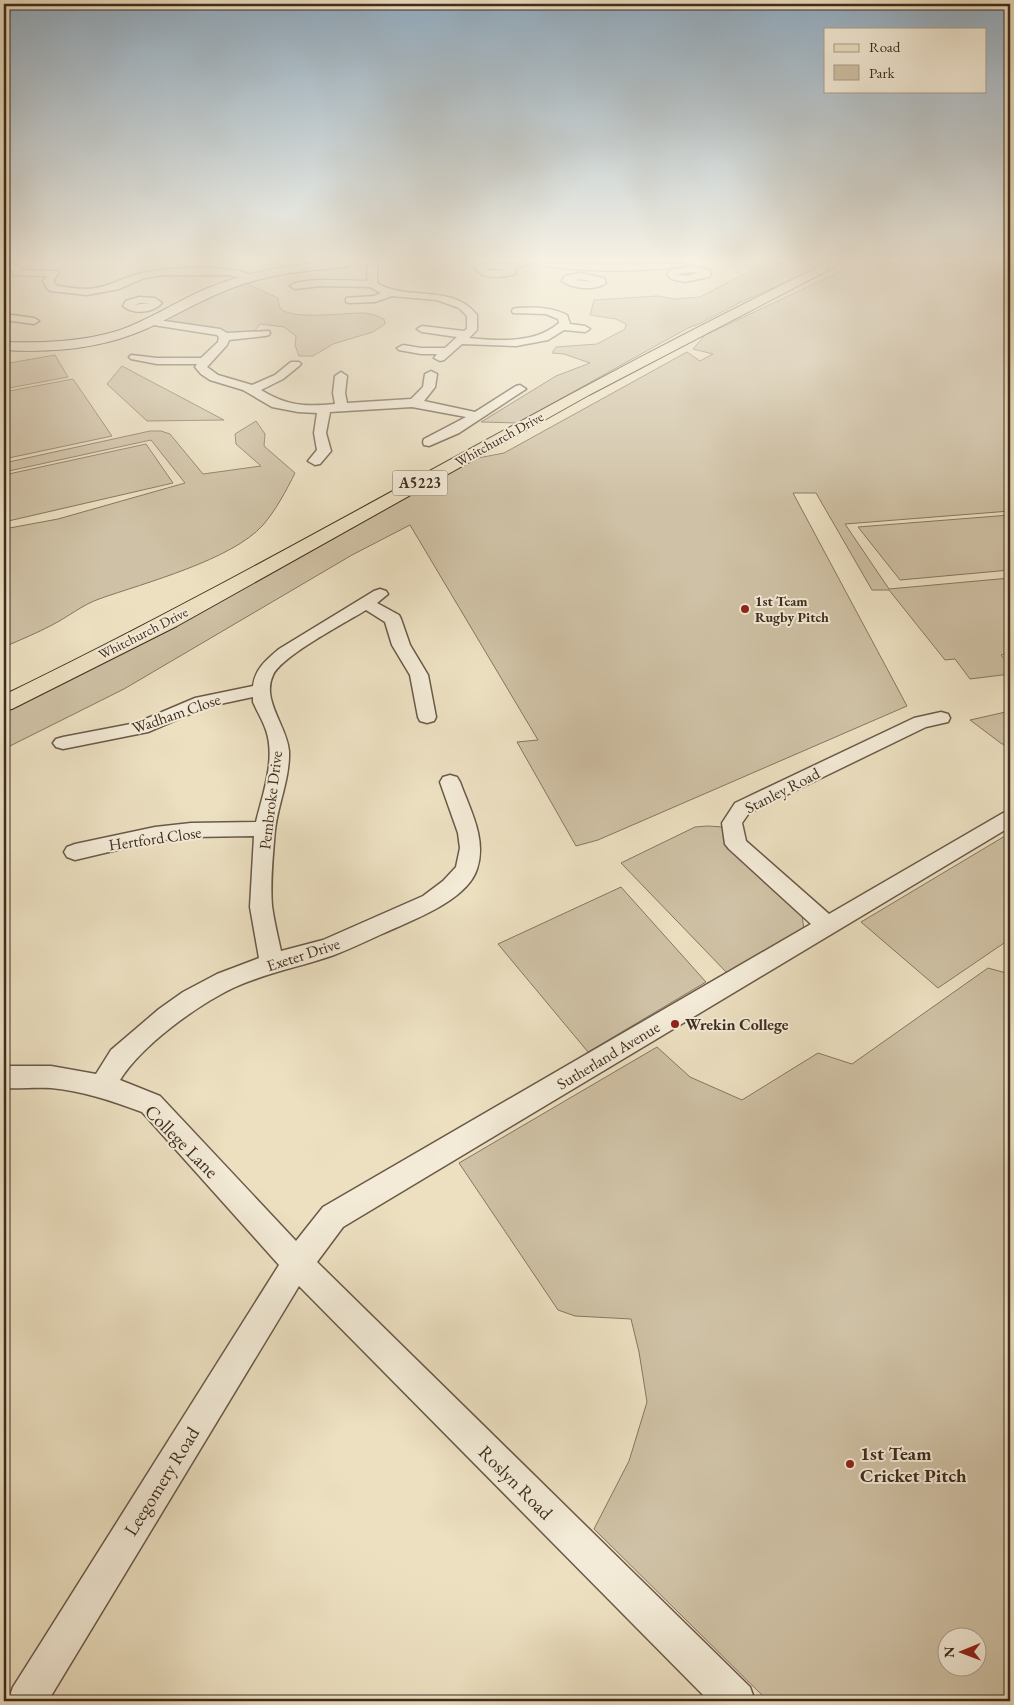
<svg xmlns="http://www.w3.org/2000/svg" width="1014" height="1705" font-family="'EB Garamond',serif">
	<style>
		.green { fill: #cfc1a5; stroke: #877662; fill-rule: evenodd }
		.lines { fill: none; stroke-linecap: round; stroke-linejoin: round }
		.street-casing { stroke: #6a5948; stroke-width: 3 }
		.secondary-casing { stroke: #3f2c1f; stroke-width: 2 }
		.primary-casing { stroke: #3f2c1f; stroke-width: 2 }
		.street { fill: #f3ebd7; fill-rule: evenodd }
		.secondary { fill: #f3ebd7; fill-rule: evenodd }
		.primary { fill: #ece0c1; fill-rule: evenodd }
		.rail { stroke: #3f2c1f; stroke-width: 2; stroke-dasharray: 4.5 4.5; stroke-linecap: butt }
		.poi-dot { fill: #8f2418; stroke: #f3ebd7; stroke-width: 2 }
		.labels { text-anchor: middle; stroke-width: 4; stroke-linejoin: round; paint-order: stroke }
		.far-street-label { font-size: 14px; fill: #3f2c1f; stroke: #f3ebd7 }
		.far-poi-label { font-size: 14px; font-weight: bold; fill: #3f2c1f; stroke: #f3ebd7; text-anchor: start }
		.shield { fill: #f3ebd7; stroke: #756556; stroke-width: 1 }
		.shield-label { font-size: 15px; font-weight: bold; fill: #3f2c1f }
		.street-label { font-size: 16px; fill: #3f2c1f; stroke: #f3ebd7 }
		.poi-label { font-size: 16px; font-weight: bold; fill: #3f2c1f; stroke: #f3ebd7; text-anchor: start }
		.near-street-label { font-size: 19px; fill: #3f2c1f; stroke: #f3ebd7 }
		.near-poi-label { font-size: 19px; font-weight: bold; fill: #3f2c1f; stroke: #f3ebd7; text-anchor: start }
	</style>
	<rect width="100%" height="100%" fill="#ece0c1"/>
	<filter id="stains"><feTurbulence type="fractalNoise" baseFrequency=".004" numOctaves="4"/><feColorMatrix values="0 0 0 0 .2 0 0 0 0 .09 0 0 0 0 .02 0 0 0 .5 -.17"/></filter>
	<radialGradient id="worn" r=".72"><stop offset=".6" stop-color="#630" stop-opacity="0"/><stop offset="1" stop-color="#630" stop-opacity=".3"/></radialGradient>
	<!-- green -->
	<path class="green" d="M766,263H830L741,302L701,323L688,328L517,423L481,422L556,376L590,363L564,354L552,353L556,347L597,344L625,329L626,324L616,319L590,315L594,300L657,296L675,299L700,297Z
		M859,263H993L1010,268V511L845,524L889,589L1010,578V653L1001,655L1010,665V674L970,679L955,659L945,660L889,590H872L816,493H793L907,706L598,840L576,846L517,742L538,740L410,525L352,555L124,689L4,749V713L13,708L478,458L504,453L687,352L700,361L713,354L693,349L705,335Z
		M245,283L278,298C279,302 279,307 281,309C293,320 345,313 362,313C370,313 377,316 384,319L385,324L373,332L333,344L313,356H299L295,345L296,336L284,327L260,324L254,332L230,335C223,327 179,324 166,322L165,319L211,295Z
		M55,355L68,377L4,389V364Z
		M122,366L224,420L147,421L107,384Z
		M73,379L112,436L4,459V392Z
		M256,421L265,434L264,446L295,473C286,491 276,510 263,525C232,560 144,583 99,599C82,605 68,617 52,625C37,633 20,640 4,647V529L58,519L185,483L151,440L4,472V463L150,431H161L170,434L203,474L261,466L236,444L235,434Z
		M146,444L173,483L4,522V475Z
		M1010,515V570L900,580L858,527Z
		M1010,711V745L1002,744L970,720Z
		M708,826L724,827L802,915L804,930L729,975L621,863L695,827Z
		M1010,833V939L938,988L861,922Z
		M621,887L706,982L588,1052L498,944Z
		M988,968L1010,974V1701H768L594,1529L629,1461L647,1402L639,1352L631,1319L575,1316L558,1310L459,1163L657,1047L690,1077L742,1100L818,1053L852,1064ZM946,1638H976V1668H946Z"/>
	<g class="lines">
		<!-- street casing -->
		<g class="street-casing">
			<path id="street" d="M4,263L19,266L21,270L57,271L59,273L53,281L57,286C67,287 77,289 87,289C109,288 123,277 142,273C164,268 239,263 255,278L250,281L229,275H164L144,278L119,289L87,295L50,291L46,287L43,281L47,276L14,275L12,270L4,269Z
				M368,263H377V283C408,302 452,283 477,315V330L469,338C499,341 535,344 559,323L558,319L546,314L513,313L512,311L513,309L517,308C534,307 551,307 567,315L570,324L585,326L590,329L585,332L564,330L548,340L516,346L462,344L444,360L440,361L434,358L437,354H421L399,350L397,348L403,345L421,348H445L457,337L422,332L417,329L422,326L464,331L467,329V316L459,308L437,300L392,296L375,302L350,303L346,302V298L374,296L381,293L370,287L321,286L295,289L290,286C301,277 351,281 367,281Z
				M488,263L510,265L518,263H531L515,269V274C502,278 484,280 474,268ZM490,268L506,270L494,271L486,269Z
				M539,263L615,265L690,263C678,273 551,273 539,263Z
				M693,266L709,270L711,275L709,277L685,282L671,279L667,274L671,270ZM693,272L699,273L685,276L677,274Z
				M580,273L604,278L606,283C596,291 572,289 562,281L565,276ZM580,279L594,282L574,280Z
				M139,297L155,298L162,303C153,313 133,315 123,306L126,301ZM140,303H150L134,305Z
				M4,314L34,318L39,321L34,324L4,320Z
				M151,319L220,329L227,333L269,331L270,333L269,335L265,336L229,340L227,345L207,367L218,375L252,385L275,375L291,362H299L301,364L299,366L283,379L261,390C287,406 305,407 335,404L333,393L335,376L341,372L347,376L345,393L347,403L411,399L423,387L425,374L431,371L437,374L435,387L424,401L475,412L516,386L520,385L526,389L459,433L429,446L424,445L423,442L424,439L466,417L412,407L330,412L326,433L331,451L320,464L315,465L308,461L317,450L314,433L317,413L298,412L272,407L243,390L210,380L201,374L195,367L197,364H157L131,359L129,357L131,355L157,358H201L218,342L219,337L217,335L147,324L146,322L147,320Z
				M380,589L386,591L388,594L377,603L399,615L401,619L410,645L428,675L436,717L434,721L427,723L420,721L418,717L410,675L392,645L385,622L366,610C345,623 283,655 273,675C261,700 287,726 289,751C290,778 278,804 275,830C273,854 270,882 272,906C274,921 278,937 281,951L323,940L423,896L443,881L456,867L460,848L458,833L440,782L443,777L450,775L457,777L460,782C470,810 487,839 477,869C467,901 410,921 382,934C366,941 350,949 334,955C300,967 265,973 233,988C196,1006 142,1045 120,1080L160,1096L296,1241L323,1207L811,924L729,849L725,844L722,823L735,803L914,718L941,712L948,714L950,718L948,722L926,727L749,813L742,823L746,841L829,914L1003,813L1010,811V827L343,1227L317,1262L750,1687L755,1701H709L299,1286L48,1701H8L13,1687L44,1638L279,1265L142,1112C112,1101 83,1091 51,1088C35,1087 19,1089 4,1088V1066H51L96,1074L111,1050L159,1009L183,992L217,974L259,958L250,907L254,836L191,837L155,841L75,860L67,857L64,852L67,847L75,844L155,827L191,823L256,822C263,793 276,759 266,730C263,721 257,711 253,702V697L206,707L148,732L63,749L56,747L53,743L56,739L63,737L136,723L195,698L253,686C255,669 266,660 279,649L374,591Z"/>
		</g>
		<!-- secondary casing -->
		<g class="secondary-casing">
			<path id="secondary" d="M314,263H354L348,267C309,270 269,274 232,288C202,299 175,316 146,329C101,349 52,353 4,350V342C42,343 81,342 117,331C147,321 174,303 203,290C238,275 276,267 314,263Z"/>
		</g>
		<!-- primary casing -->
		<g class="primary-casing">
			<path id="primary" d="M827,263H842L589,395L177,626L12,709L4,711V695C283,560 548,397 827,263Z"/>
		</g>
		<!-- street -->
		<use href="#street" class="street"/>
		<!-- secondary -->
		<use href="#secondary" class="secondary"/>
		<!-- primary -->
		<use href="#primary" class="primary"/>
		<!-- rail -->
		<path class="rail" d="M1002,263L1010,265"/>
	</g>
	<!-- sky -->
	<linearGradient id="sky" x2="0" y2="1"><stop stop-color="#92adc2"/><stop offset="0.52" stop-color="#f6f1e3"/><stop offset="1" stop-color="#f6f1e3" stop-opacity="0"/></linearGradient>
	<rect width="1014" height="501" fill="url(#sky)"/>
	<!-- markers -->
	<g class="poi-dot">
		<circle cx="745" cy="609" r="5"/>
		<circle cx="675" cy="1024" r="5"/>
		<circle cx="850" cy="1464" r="5"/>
	</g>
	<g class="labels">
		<!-- far-street labels -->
		<g class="far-street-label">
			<text transform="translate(499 439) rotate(-29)" y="5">Whitchurch Drive</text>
			<text transform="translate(143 633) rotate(-27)" y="5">Whitchurch Drive</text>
		</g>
		<!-- far-poi labels -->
		<g class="far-poi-label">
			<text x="755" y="606">1st Team<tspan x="755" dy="16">Rugby Pitch</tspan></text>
		</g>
		<!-- shield labels -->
		<rect class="shield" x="392.5" y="470.5" width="55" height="25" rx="4"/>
		<g class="shield-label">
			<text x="420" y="488">A5223</text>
		</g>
		<!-- street labels -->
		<g class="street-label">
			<text transform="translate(176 713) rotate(-19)" y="6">Wadham Close</text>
			<text transform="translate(782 790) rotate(-27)" y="6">Stanley Road</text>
			<text transform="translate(270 800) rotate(-83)" y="6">Pembroke Drive</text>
			<text transform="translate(155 838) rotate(-8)" y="6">Hertford Close</text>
			<text transform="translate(303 954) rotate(-18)" y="6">Exeter Drive</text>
			<text transform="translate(608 1055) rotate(-31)" y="6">Sutherland Avenue</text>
		</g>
		<!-- poi labels -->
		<g class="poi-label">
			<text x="685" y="1030">Wrekin College</text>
		</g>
		<!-- near-street labels -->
		<g class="near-street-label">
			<text transform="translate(182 1141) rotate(45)" y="7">College Lane</text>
			<text transform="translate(161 1481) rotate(-58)" y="7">Leegomery Road</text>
			<text transform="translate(516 1482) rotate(45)" y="7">Roslyn Road</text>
		</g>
		<!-- near-poi labels -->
		<g class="near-poi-label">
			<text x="860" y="1460">1st Team<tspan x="860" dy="22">Cricket Pitch</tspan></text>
		</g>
	</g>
	<!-- margin -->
	<rect width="1014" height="1705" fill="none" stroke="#ece0c1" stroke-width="20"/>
	<rect x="5" y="5" width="1004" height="1695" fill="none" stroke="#3f2c1f" stroke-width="2.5"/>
	<rect x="10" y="10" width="994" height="1685" fill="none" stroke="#3f2c1f"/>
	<!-- legend -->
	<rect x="824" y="28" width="162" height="65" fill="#f3ebd7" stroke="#ab9f8d"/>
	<rect x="834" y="44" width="25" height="8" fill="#ece0c1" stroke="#ab9f8d"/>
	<text x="869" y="52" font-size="15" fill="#3f2c1f">Road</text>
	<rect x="834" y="65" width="25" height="15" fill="#cfc1a5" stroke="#ab9f8d"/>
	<text x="869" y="78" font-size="15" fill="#3f2c1f">Park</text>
	<!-- north arrow -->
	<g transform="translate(962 1652) rotate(269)"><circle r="24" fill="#f3ebd7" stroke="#ab9f8d"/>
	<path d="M0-4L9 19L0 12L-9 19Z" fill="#8f2418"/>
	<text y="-8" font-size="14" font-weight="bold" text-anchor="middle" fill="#3f2c1f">N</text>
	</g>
	<rect width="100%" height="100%" filter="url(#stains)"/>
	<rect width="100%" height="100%" fill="url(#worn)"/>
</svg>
